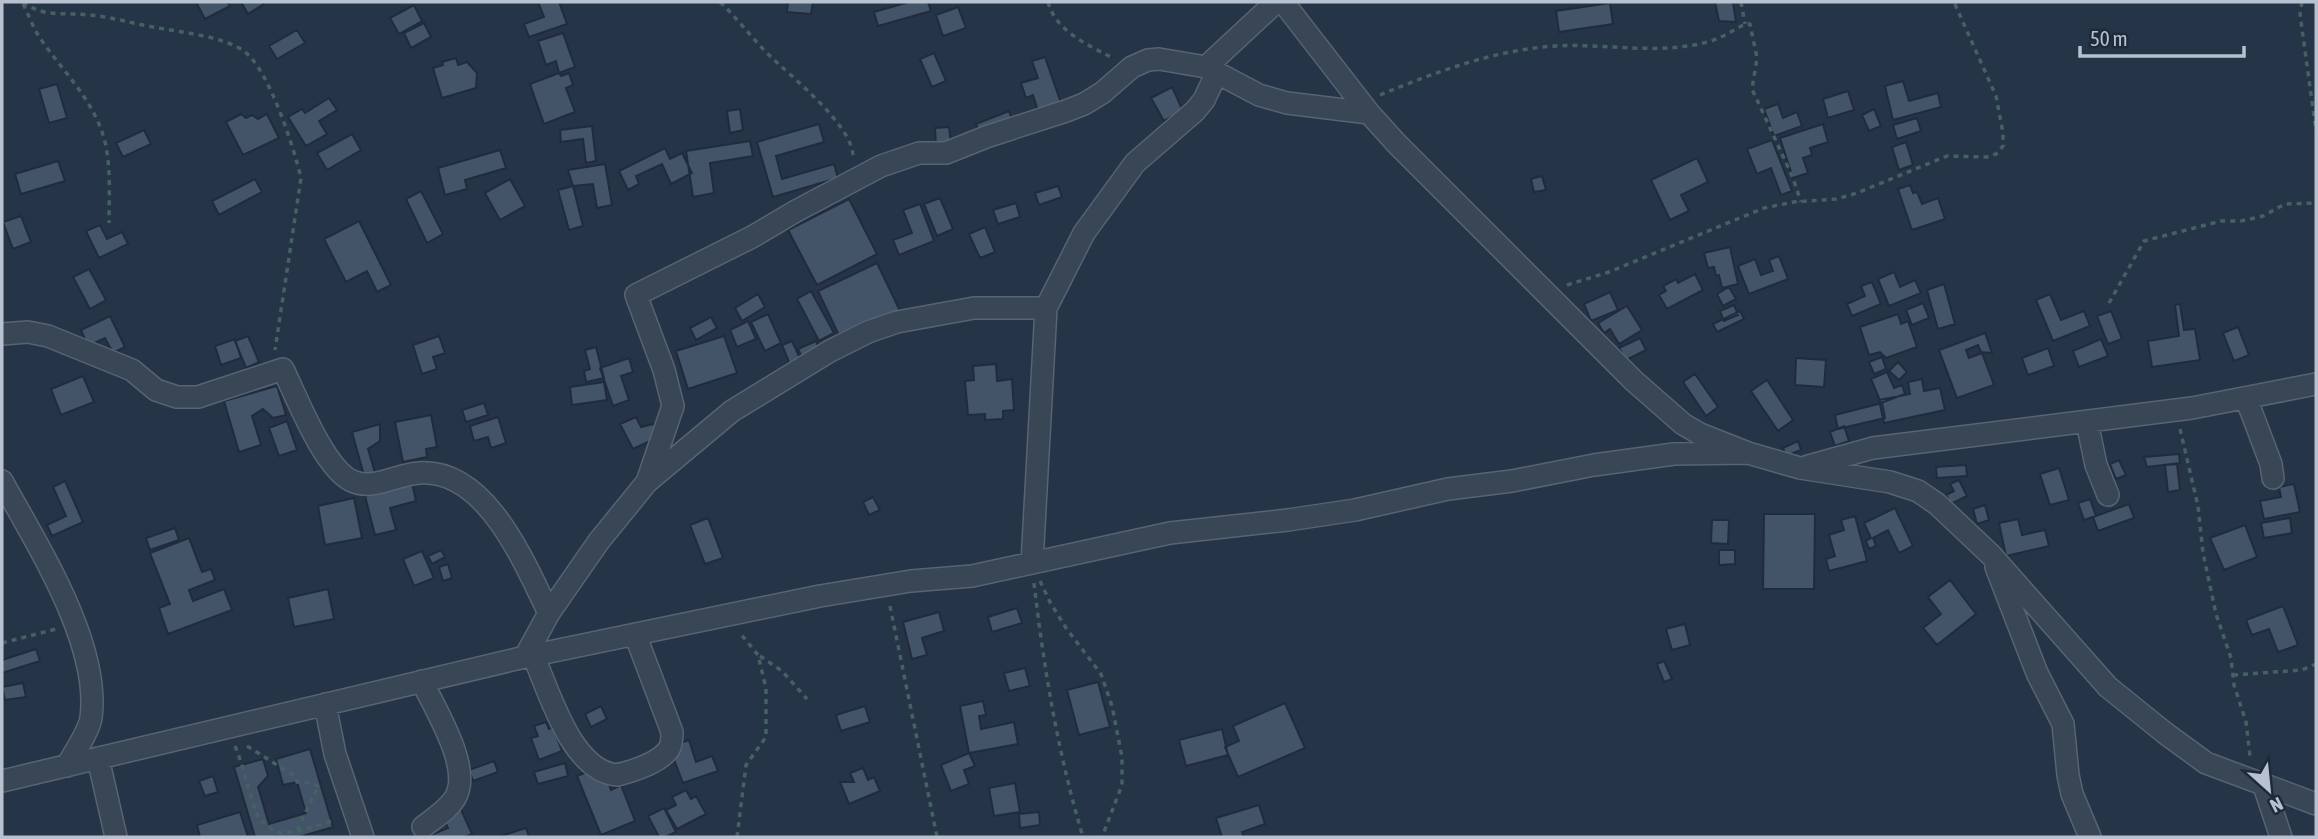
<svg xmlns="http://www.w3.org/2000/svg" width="2318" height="839" font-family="'Asap Condensed',sans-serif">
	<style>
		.building { fill: #435469; stroke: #202c3d; stroke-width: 2 }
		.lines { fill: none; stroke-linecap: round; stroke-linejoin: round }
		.minor-casing { stroke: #586373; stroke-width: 24 }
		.path { stroke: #456163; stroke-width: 3.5; stroke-dasharray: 5 5; stroke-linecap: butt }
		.minor { stroke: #394655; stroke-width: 21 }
	</style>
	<rect width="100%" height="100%" fill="#253446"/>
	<!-- building -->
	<path class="building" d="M196,2H227L230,6L205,19Z
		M241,2H262L264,4L248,14Z
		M538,2H559L567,24L529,37L524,24L544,17Z
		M788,2H813L811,14L787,12Z
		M909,2H928L931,11L878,26L874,12Z
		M1715,2H1733L1736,22L1719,21Z
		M1610,3L1613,24L1559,32L1556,11Z
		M414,5L422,21L399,34L390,18Z
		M958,7L966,28L943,36L936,15Z
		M424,23L431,37L411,48L404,33Z
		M297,30L305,43L277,59L269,46Z
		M563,33L575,67L559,73L556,61L546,65L538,41Z
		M934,53L946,81L932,87L920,59Z
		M1045,57L1062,106L1039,114L1033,95L1026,98L1021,83L1038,78L1032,61Z
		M456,58L458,65L467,62L477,73L476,88L442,98L433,68L443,65L442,62Z
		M559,73L561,76L569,73L573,85L566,88L575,112L544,124L530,84Z
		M1903,81L1909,101L1938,93L1941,107L1893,120L1885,86Z
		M57,84L67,118L49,123L39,89Z
		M1172,87L1183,111L1164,121L1151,98Z
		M1848,91L1854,110L1828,118L1823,99Z
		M329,98L337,110L319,121L327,134L306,146L288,117L302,109L305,113Z
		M1778,104L1783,118L1797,112L1802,126L1774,136L1764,109Z
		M740,109L743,130L730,133L727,111Z
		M1874,109L1881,126L1869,131L1862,115Z
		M1009,111L1013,123L980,134L976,124Z
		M241,114L246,118L252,115L258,119L267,114L279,138L243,155L226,122Z
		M1917,118L1921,131L1897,139L1893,125Z
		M819,124L824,142L776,156L782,179L834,164L838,178L773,197L757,142Z
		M1823,124L1828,142L1810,148L1812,155L1803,158L1808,173L1793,178L1780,138Z
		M592,126L596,161L586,163L583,139L561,142L560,130Z
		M949,127L951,145L936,147L935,128Z
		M144,130L151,144L123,157L116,143Z
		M352,134L361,150L327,170L317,153Z
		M1772,140L1792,191L1781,195L1771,168L1757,174L1747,149Z
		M750,141L753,156L710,163L714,193L693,197L686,151Z
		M1906,142L1913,165L1899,170L1892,147Z
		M665,148L670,159L682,153L692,173L671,184L662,164L636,176L639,184L628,190L619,171Z
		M500,150L506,168L465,180L467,189L445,195L438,168Z
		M1697,158L1708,182L1681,195L1689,211L1670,220L1651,180Z
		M58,161L65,181L21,194L15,174Z
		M605,164L612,205L597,208L593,184L573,186L568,170Z
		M1542,176L1546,190L1534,192L1531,179Z
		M255,179L262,192L219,215L212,201Z
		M510,179L525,206L500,220L485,193Z
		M1910,185L1913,193L1917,192L1922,204L1938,198L1945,219L1912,230L1898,189Z
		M573,186L583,226L569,230L558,190Z
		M1058,186L1062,197L1039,205L1035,193Z
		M421,191L443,234L427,243L406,199Z
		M940,198L953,229L937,236L924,204Z
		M849,199L877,254L817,285L788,230Z
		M1016,203L1020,217L998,224L993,210Z
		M920,204L934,241L899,255L893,240L912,233L903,210Z
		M21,216L31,242L13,249L3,222Z
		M359,221L391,285L377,292L367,271L346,282L324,239Z
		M100,225L107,239L122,232L128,244L99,258L86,231Z
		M985,227L995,252L980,258L969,234Z
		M1730,247L1738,284L1722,288L1719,275L1716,276L1714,267L1708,268L1704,253Z
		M1779,256L1788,279L1749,294L1738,266L1755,259L1761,275L1773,271L1769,260Z
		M877,263L903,317L844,346L818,291Z
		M89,269L106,300L90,309L73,277Z
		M1894,272L1900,287L1915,280L1921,293L1889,306L1878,279Z
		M1695,274L1703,290L1667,309L1659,295L1666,291L1663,286L1676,279L1678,283Z
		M1872,282L1881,304L1852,316L1847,304L1865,296L1861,286Z
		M1944,284L1955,324L1938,329L1927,290Z
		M1729,287L1736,299L1723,306L1717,294Z
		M811,291L834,333L819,341L797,299Z
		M1610,292L1618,310L1591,321L1584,304Z
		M758,294L765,307L742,321L735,308Z
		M2050,294L2061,320L2084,311L2090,326L2053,341L2036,300Z
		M1923,303L1929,318L1912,325L1906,310Z
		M2180,304L2184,330L2195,329L2200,360L2152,367L2148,341L2179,336L2175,305Z
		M1734,305L1738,315L1724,321L1720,311Z
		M1627,306L1642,330L1619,344L1610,329L1604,333L1598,323Z
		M1740,311L1744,319L1717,332L1713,324Z
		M2111,311L2122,339L2108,344L2097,316Z
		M768,314L781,343L765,351L751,322Z
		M1898,314L1901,324L1908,321L1917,347L1886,358L1880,352L1869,355L1860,327Z
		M110,316L125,347L113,353L105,338L88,346L81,330Z
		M711,317L717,328L696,340L690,328Z
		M748,321L756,339L737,347L730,330Z
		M2238,327L2249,355L2234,361L2223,333Z
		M1985,333L1992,353L1981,352L1978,345L1966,350L1969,358L1982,353L1994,385L1957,398L1939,350Z
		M248,336L259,362L246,368L235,341Z
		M439,336L445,353L433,357L437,369L422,374L413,345Z
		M724,336L737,373L688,389L676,351Z
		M1640,338L1646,350L1626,360L1619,348Z
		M235,339L241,358L221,365L215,346Z
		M2101,339L2108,356L2079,367L2073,351Z
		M792,341L802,363L791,367L782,345Z
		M816,341L821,353L804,361L798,349Z
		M596,347L604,378L586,382L584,371L590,369L585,350Z
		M2048,348L2054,366L2028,375L2022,358Z
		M1882,357L1886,369L1874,374L1869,362Z
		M629,358L633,372L621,376L629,400L613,406L600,368Z
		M1796,358L1826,360L1824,387L1795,385Z
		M1898,362L1907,372L1899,380L1889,371Z
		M996,364L997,381L1012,379L1014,410L1003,411V419L985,420V414L968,415L965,381L974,380L973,366Z
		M1887,372L1894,388L1902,385L1905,394L1881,403L1871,379Z
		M1695,374L1718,407L1706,416L1683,382Z
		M83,376L94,402L61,415L51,389Z
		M1922,379L1924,391L1940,388L1945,410L1884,423L1879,400L1910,394L1908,382Z
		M1767,380L1793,420L1778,431L1751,391Z
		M604,382L607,400L572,405L570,387Z
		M277,386L286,415L273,418L263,409L252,416L261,445L239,452L224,401Z
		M484,403L488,415L466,422L462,410Z
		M1882,403L1885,418L1838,429L1835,415Z
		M431,415L437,447L426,449L427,457L403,462L395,422Z
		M498,417L506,443L491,448L488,437L474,441L470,426Z
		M636,417L641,427L653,424L659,437L633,449L620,424Z
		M287,421L297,450L279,456L269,428Z
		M380,424V441L368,449L376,476L365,479L352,432Z
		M1844,426L1849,441L1835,446L1830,432Z
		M1798,441L1801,450L1786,456L1783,448Z
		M2179,454L2180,463L2147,467L2144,457Z
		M2119,460L2126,475L2116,479L2110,464Z
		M2177,464L2180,490L2168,492L2165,465Z
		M1966,465L1967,476L1937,478L1936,467Z
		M2059,468L2069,500L2050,505L2040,474Z
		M1959,480L1967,496L1951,504L1946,495L1954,491L1950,484Z
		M65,481L83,522L52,536L47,525L66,516L53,487Z
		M412,483L416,501L390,508L396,530L375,535L365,496Z
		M2294,484L2300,512L2264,519L2260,501L2281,497L2279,487Z
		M873,497L880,510L869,515L863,502Z
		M354,498L362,538L325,545L318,506Z
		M2090,499L2096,516L2084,520L2078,503Z
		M2129,504L2134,518L2098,531L2093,517Z
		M1985,505L1989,520L1977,524L1973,509Z
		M1895,508L1913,546L1899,553L1888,530L1873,538L1876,546L1869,549L1866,541L1871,538L1864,523Z
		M1764,514H1815L1814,589H1763Z
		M1855,516L1867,561L1829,571L1826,559L1835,556L1829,535L1844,530L1841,520Z
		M708,518L723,558L705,564L690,525Z
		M2290,518L2292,533L2264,538L2261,523Z
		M2018,519L2022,535L2045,530L2049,546L2006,556L1999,523Z
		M1712,520H1729L1728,544L1711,543Z
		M2245,525L2257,557L2224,570L2210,538Z
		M175,528L179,540L150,550L146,538Z
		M189,538L202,572L211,569L215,580L189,590L193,601L224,589L232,610L168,634L159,608L170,604L150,553Z
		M441,550L445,557L432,564L428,556Z
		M1719,550H1735V564L1719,565Z
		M422,551L434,578L414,586L403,559Z
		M448,564L452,578L443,581L439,567Z
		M1950,580L1976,614L1937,645L1923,628L1941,614L1928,597Z
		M328,589L334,619L294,627L288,598Z
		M2283,606L2298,645L2278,652L2269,629L2252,635L2246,620Z
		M1017,608L1022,623L992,632L988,617Z
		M939,612L944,631L922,638L927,655L912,659L903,622Z
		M1685,624L1690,645L1672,650L1666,629Z
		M36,649L40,661L2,673V660Z
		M1664,661L1672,679L1664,682L1657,664Z
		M1025,668L1030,686L1009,691L1004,673Z
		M1098,682L1110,727L1079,735L1067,690Z
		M23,683L26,697L5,700L2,687Z
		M983,701L986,715L979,716L981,729L1014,722L1018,744L969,753L960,706Z
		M1285,703L1305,748L1238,777L1225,747L1239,741L1233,726Z
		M601,706L607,719L591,727L585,714Z
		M865,706L870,722L841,731L836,715Z
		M546,722L549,729L553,727L562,751L539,760L531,738L538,736L534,726Z
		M1222,729L1228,755L1186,766L1179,740Z
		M689,740L696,762L712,756L718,771L683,783L669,747Z
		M310,749L333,827L299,837H255L234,767L263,759L268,776L258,787L269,824L306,813L297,782L283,785L276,759Z
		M969,753L975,766L964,770L969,784L951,791L941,765Z
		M494,761L498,772L473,781L469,770Z
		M565,763L568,776L538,784L534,772Z
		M863,768L868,780L874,777L880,791L849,804L840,782H854L850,773Z
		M592,770L596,780L606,776L611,790L621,785L635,821L601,835L577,776Z
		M213,776L218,792L205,796L199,781Z
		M1015,783L1020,812L994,816L989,788Z
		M686,790L691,799L696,796L706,814L677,829L666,810L676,805L672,797Z
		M459,805L472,834L465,837H432L431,835L448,828L441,813Z
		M1259,805L1265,824L1242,832L1244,837H1222L1216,818Z
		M664,808L676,832L665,837H659L648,816Z
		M240,812L248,837H200L197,825Z
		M1039,812L1040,825L1020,828L1019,814Z
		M526,828L529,837H501V836Z"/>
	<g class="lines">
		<!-- minor casing -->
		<g class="minor-casing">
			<path id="minor" d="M1283,2L1369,113L1397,144L1634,381L1683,424L1700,434L1748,453L1800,468L1890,482L1918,491L1937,504L1991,555L2108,687L2165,733L2206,763L2316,804
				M1206,67L1276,2
				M2,334L28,332L48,336L132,370L156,390L177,397H198L283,369C297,398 324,468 352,481C373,491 397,474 419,473C487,468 525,565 549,613
				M2246,398L2271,464L2273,478
				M2087,422L2096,465L2108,495
				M1808,466L1873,448L2192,408L2316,384
				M2,481C37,545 101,644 91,718C89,731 74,753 67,766
				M647,482L673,406L664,370L636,295L752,237L796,211L881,166L919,153H946L986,137L1066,111L1084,104L1102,93L1132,67L1148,60L1159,59L1206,67L1259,95L1287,103L1369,113
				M1032,563L1046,308L1084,233L1135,163L1195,111L1204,100L1217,72
				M1996,567L2037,673L2063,724L2068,775L2072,794L2090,837
				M533,655C549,691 571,771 617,775C633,771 659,763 669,749C672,744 672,738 672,732L635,634
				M525,657L549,613L599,541L647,482L732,411L830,351L868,332L897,322L974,308H1046
				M422,681C435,710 473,768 455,798C448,810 434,818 423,827
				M325,704L335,754L363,837
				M98,758L116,837
				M2,781L525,657L820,596L911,581L972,576L1170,533L1288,520L1355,510L1448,489L1512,481L1594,465L1674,454L1748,453
				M2264,786L2281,837"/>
		</g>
		<!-- path -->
		<path class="path" d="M23,2C43,18 66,12 90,15C111,17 131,23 153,27C178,32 225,36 245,52C269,70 294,148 301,178L275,350
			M720,2C737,18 751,37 768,54C790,76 852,124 853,156
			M1048,2C1056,31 1086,44 1111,57
			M1741,2L1745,24
			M2302,2L2300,14L2316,131
			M23,4C29,15 33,28 40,38C63,72 95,101 105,142C111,168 109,196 109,223
			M1380,95C1436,72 1494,50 1555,46C1607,43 1660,56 1711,41C1723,37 1734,30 1745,24H1750L1757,58L1752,89L1793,178L1801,202
			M1567,285L1609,272L1764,208L1794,202L1836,199L1857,193L1947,156L1987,157L1996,154L2003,146V133L1996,96L1954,2
			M2109,303L2144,241L2221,221H2241L2263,216L2285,204L2316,203
			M2180,429L2198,506L2203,553L2216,614L2231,658L2234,685L2246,722L2250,756
			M1040,581L1050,602L1066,628L1101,674L1112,706L1122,757V785L1102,837
			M1034,583C1044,669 1058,754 1083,837
			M890,606L937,837
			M2,643L56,629
			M760,656L782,671L807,699
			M2233,675L2302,670L2316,664
			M235,746C245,770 249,797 260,821C268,823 268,826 273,830C284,839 322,824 334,820
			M247,746L293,775L297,782L312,783L323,789
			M297,830L318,787
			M737,837L746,765L766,737V688L758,655L740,633"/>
		<!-- minor -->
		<use href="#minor" class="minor"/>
	</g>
	<!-- border -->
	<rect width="2318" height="839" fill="none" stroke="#b7c1cf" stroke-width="7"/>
	<!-- north arrow -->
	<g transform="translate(2269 790) rotate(153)" stroke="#1e2a3b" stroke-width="5" paint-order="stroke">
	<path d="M0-5L12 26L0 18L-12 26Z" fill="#b7c1cf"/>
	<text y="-10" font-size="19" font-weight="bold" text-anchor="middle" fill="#b7c1cf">N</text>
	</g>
	<!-- scale -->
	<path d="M2080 46v10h164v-10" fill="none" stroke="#b7c1cf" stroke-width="3.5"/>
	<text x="2090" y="46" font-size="21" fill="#b7c1cf" stroke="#1e2a3b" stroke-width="5" paint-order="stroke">50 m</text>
</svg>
